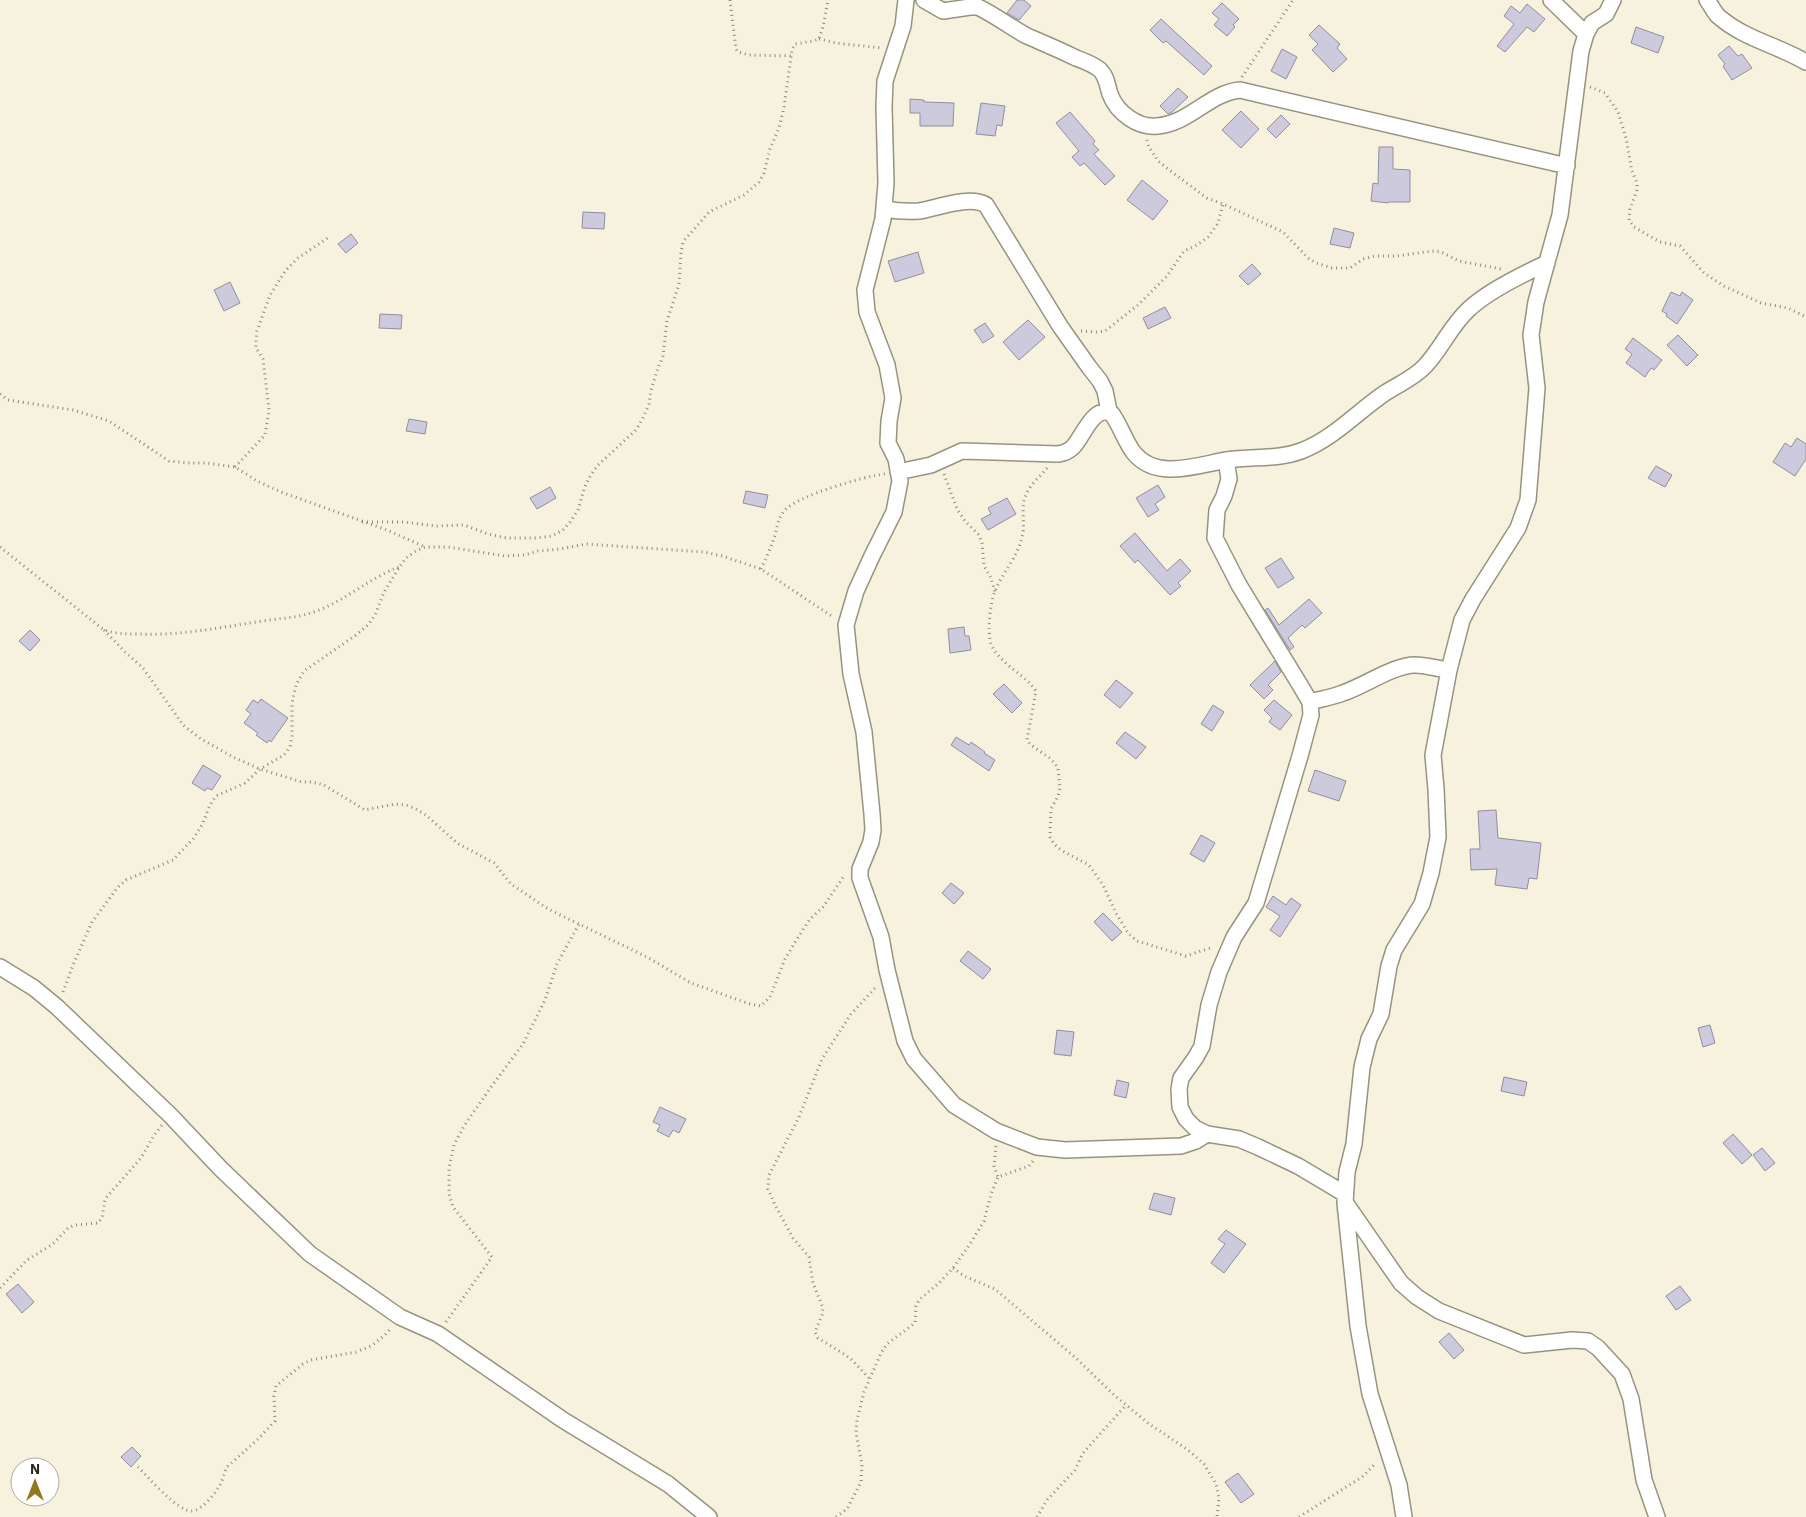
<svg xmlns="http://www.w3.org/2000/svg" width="1806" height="1517" font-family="'IBM Plex Sans',sans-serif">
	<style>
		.building { fill: #cecadd; stroke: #928d9f }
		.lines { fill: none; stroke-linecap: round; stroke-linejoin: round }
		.minor-casing { stroke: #989381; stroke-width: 18 }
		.path { stroke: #8c897b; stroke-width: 3; stroke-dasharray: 1 4; stroke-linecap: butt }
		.minor { stroke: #fff; stroke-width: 15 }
	</style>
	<rect width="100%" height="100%" fill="#f7f2de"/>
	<!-- building -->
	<path class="building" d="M1017,0H1024L1031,6L1019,20L1007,13Z
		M1222,3L1239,19L1233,25L1235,27L1227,36L1214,25L1219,19L1212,13Z
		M1527,4L1545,19L1534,32L1527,27L1505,52L1497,46L1514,24L1504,16L1511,6L1520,13Z
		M1161,19L1212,66L1204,75L1166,41L1163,43L1150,30Z
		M1319,25L1340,44L1337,48L1347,59L1333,72L1312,50L1318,44L1309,35Z
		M1636,27L1664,37L1658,53L1631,43Z
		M1729,46L1738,56L1742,54L1752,68L1732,80L1723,66L1725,64L1718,55Z
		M1282,49L1297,57L1286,79L1271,71Z
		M1178,88L1188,97L1172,112L1168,114L1160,106Z
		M910,99L924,100V102L954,103L953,126H920V113H910Z
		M981,103L1005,106L1002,126L997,125L995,136L976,134Z
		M1241,111L1259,129L1241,148L1222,130Z
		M1070,112L1095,141L1093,144L1099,150L1094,154L1115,176L1105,185L1084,163L1080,166L1072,157L1079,151L1056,123Z
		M1281,115L1290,124L1276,138L1267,129Z
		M1379,147H1393V169L1410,170V202H1388V203L1371,201L1373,183L1378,184Z
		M1142,180L1168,201L1153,220L1127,200Z
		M583,212L605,213L604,229L582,228Z
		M1334,228L1354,233L1350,248L1330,244Z
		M351,234L358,243L346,253L338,244Z
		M918,252L924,273L895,282L888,261Z
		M1252,264L1261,274L1248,285L1239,276Z
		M230,282L240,303L224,311L214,290Z
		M1671,292L1680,296L1682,292L1693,300L1677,324L1666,316L1667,314L1662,311Z
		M1165,307L1171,318L1148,329L1143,318Z
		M380,314L402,315L401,329L379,328Z
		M1028,320L1045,337L1019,360L1003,342Z
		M985,323L994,336L983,343L974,330Z
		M1678,335L1698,355L1687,366L1667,345Z
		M1633,338L1662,360L1654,370L1651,368L1645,377L1626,363L1632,354L1625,349Z
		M409,419L427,422L425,434L406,431Z
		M1797,438L1806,444V459L1795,476L1773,462L1785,443L1791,447Z
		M1656,466L1672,475L1665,487L1648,478Z
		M1158,485L1165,497L1155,504L1159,510L1148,517L1136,498Z
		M550,487L556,498L537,509L530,498Z
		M746,491L768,495L765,508L743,503Z
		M1007,498L1016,514L988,530L981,519L991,514L988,508Z
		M1135,533L1167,571L1180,559L1191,571L1178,583L1181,586L1170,595L1138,560L1135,563L1120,546Z
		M1281,558L1294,578L1278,588L1265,568Z
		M1309,599L1322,613L1305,628L1302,625L1288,638L1294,647L1290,650L1265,610L1268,608L1279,625Z
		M964,627L965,636H969L971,650L950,653L948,629Z
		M30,630L40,640L30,651L19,641Z
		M1275,661L1281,672L1268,685L1273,690L1264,699L1250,685Z
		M1116,680L1133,693L1120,708L1104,695Z
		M1004,684L1022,703L1012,713L993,694Z
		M261,699L288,718L271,742L269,740L267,743L256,735L258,733L244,723L251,714L246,710L253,700L258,703Z
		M1274,700L1292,715L1280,730L1269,722L1272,718L1264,710Z
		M1213,705L1224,712L1212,731L1201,724Z
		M1125,732L1146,747L1136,759L1116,743Z
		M956,737L969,745L971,742L985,752L984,753L995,760L989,771L951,745Z
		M203,765L221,776L212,790L207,788L205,791L192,783Z
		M1315,770L1346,781L1339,801L1308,791Z
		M1496,810L1498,838L1541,843L1537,879L1529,878L1527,889L1495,885L1497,869L1471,870L1470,849H1480L1478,811Z
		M1201,835L1215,843L1204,862L1190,854Z
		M951,883L964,893L954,904L942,893Z
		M1273,896L1286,905L1291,898L1301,905L1280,937L1270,930L1280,916L1266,907Z
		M1103,913L1122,932L1112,941L1094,922Z
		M968,951L991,969L983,979L960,961Z
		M1710,1025L1715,1043L1703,1047L1698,1028Z
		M1057,1030L1074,1032L1071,1056L1054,1054Z
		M1504,1077L1527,1082L1524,1096L1501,1091Z
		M1117,1080L1129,1083L1126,1098L1114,1095Z
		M660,1107L686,1119L679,1133L673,1130L669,1137L657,1131L660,1125L653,1122Z
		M1733,1134L1752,1155L1742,1164L1723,1143Z
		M1762,1148L1775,1163L1765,1171L1753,1155Z
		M1154,1193L1175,1198L1171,1215L1149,1209Z
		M1226,1230L1246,1244L1224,1273L1211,1263L1225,1244L1218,1239Z
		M18,1284L34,1302L22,1313L6,1294Z
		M1680,1286L1691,1300L1676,1310L1666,1296Z
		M1449,1333L1464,1350L1454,1359L1439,1342Z
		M132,1447L141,1456L131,1467L121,1457Z
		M1238,1473L1254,1494L1241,1503L1225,1482Z"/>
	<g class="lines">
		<!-- minor casing -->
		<g class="minor-casing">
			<path id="minor" d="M906,0L903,26L885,81L884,107L886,183L883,219L865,290L867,312L887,365L893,398L889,421L888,443L896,459L900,481L894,512L872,556L856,591L846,625L851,674L864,732L872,814L873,830L871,842L860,869V878L881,937L887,970L905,1041L914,1059L954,1105L996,1131L1037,1147L1065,1150L1181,1146L1196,1141L1207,1134
				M924,0L943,11L970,7H978C995,15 1010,27 1027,36C1043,43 1060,50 1076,58C1084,61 1093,64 1100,70C1107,77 1107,85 1110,94C1117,113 1138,128 1157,126C1189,124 1209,93 1240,90L1567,166
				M1551,0L1586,34
				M1707,0C1711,5 1714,12 1718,16C1744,39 1777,45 1806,62
				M884,209C896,211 907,212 919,211C937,208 970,195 986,205L1060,326L1089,367L1100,381L1105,391L1109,411
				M1226,460L1229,479L1224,496L1217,510L1215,538L1239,585L1300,685L1310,702L1311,715L1300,756L1256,903L1234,937L1219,972L1209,1005L1202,1046L1196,1057L1181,1078L1179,1089L1180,1107L1186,1119L1195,1128L1207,1134L1239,1139L1258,1147L1298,1166L1345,1194
				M898,472L931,465L962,451L1058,454C1064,453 1068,452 1073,447C1083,437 1094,403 1112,414C1120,425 1126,443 1134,453C1157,481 1197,465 1227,460C1252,456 1277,460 1301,451C1333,439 1357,412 1385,393C1399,384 1414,378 1425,366C1442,348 1451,325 1469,309C1488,291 1523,274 1547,263
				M1310,702C1321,699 1333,697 1343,693C1364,686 1394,665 1415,665C1426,665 1438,669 1449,670
				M0,967L34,988L57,1007L170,1115L221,1169L310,1254L400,1317L438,1334L563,1420L668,1484L709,1517
				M1347,1205L1401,1283L1417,1297L1439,1311L1524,1345L1572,1340L1588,1341L1598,1348L1622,1374L1631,1399L1644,1480L1657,1517
				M1404,1517L1399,1485L1370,1394L1358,1326L1345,1203L1347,1172L1354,1144L1362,1067L1369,1039L1381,1014L1389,966L1394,950L1422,904L1431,873L1438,837L1436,789L1433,755L1449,670L1462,620L1473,599L1518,528L1528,500L1537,388L1531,335L1536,302L1560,215L1581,51L1586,34L1592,23L1606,14L1613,0"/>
		</g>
		<!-- path -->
		<path class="path" d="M730,0L736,49L738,52L749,55L791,56
			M819,39L836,43L882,48
			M1242,77L1293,0
			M1590,87L1605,93L1618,112L1626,138L1632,171L1637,183V190L1630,209L1629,220L1634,227L1660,242L1680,246L1704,273L1724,286L1761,303L1788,308L1806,317
			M1147,140L1149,147L1158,161L1173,173L1207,198L1223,204L1283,232L1308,258L1316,263L1332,268H1350L1363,259L1375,256H1397L1432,251L1441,252L1459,261L1501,269
			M1081,331L1096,332L1105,331L1138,305L1167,276L1184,251L1197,245L1208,237L1218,223L1223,204
			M0,394L8,400L73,410L109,421L169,461L188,463H206L235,467L257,481L281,492L387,530L425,547
			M235,467L265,435L269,410L263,359L256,348V341L257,331L270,295L286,270L298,258L329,237
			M1047,468C1040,477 1030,484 1026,495C1020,508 1026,523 1022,537C1018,557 1002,573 995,591C990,603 987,633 991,644C1000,665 1024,673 1036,691L1027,740L1031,745L1051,759L1058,768L1060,788L1058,796L1051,809L1050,837L1054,844L1061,850L1089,865L1103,885L1116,913L1128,933L1137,941L1186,956L1213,947
			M944,474L957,509L965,521L979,535L982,543L984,566L991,578L995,592
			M362,522H404L436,526L464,525L488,534L507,538H536L552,536L563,530L570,522L578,510L584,489L589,478L597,466L636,430L643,418L649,404L651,390L657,371L663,356L667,321L679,284L681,253L683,242L709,212L744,195L759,182L764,173L770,149L779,128L784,107L792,50L795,44L814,41L819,39L823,27L828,0
			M0,547L104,630C116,634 126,634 138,634C181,636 221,627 263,621C282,618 300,618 319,610C347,599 370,578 399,567
			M761,569C765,560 770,550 773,541C777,531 777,519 784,511C796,496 865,476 885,474
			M104,630L125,652L143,668L183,725L201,739L235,758L260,769L302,782H312L324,785L365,810L395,804L406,805L416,809L426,815L457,843L494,863L511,884L548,909L647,957L691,983L750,1004L761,1006L770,997L785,959L797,939L810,919L823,907L844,876
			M63,992L73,965L92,922L118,887L126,880L173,860L193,839L202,825L210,805L216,796L245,783L260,769L284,755L290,747L292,736V703L296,685L304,671L356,635L369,624L376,613L384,592L400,566L406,558L416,551L425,547H448L505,556L525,555L538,551L561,549L586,544L704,552L722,556L761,569L833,617
			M996,1146L994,1166L998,1177
			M953,1268L964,1276L995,1289L1077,1359L1114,1395L1148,1423L1188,1450L1204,1464L1216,1484L1219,1498L1217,1517
			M0,1288L27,1260L53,1244L68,1228L75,1225L98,1223L102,1218L105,1199L141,1158L153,1137L162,1125
			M446,1322L492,1257L453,1207L449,1194V1168L454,1145L464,1126L491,1087L523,1044L545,1000L557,964L579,924
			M869,1378L850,1358L818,1338L815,1332L822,1315L823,1308L813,1283L809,1257L793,1238L775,1205L768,1189L769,1175L799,1117L822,1059L851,1014L876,987
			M138,1467C148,1477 178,1512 192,1511C202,1510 213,1496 218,1488C223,1482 223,1474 227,1467L258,1439L275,1421L274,1396L276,1386L303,1364L311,1360L356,1352L371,1346L385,1335L391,1328
			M836,1517L847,1509L861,1482L862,1465L856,1433L857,1420L864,1392L881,1353L887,1344L915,1323L916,1306L919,1300L939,1283L953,1268L970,1244L984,1221L991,1194L998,1177L1029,1166L1034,1160
			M1037,1517L1047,1500L1075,1470L1083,1453L1126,1405
			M1299,1517L1362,1477L1376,1463"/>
		<!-- minor -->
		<use href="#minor" class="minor"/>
	</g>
	<!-- north arrow -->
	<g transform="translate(35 1482)"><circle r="24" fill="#ffffff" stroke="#a9a9a5"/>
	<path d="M0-4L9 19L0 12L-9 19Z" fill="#92771e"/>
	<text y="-8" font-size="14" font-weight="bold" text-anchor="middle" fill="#29271f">N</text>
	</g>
</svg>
